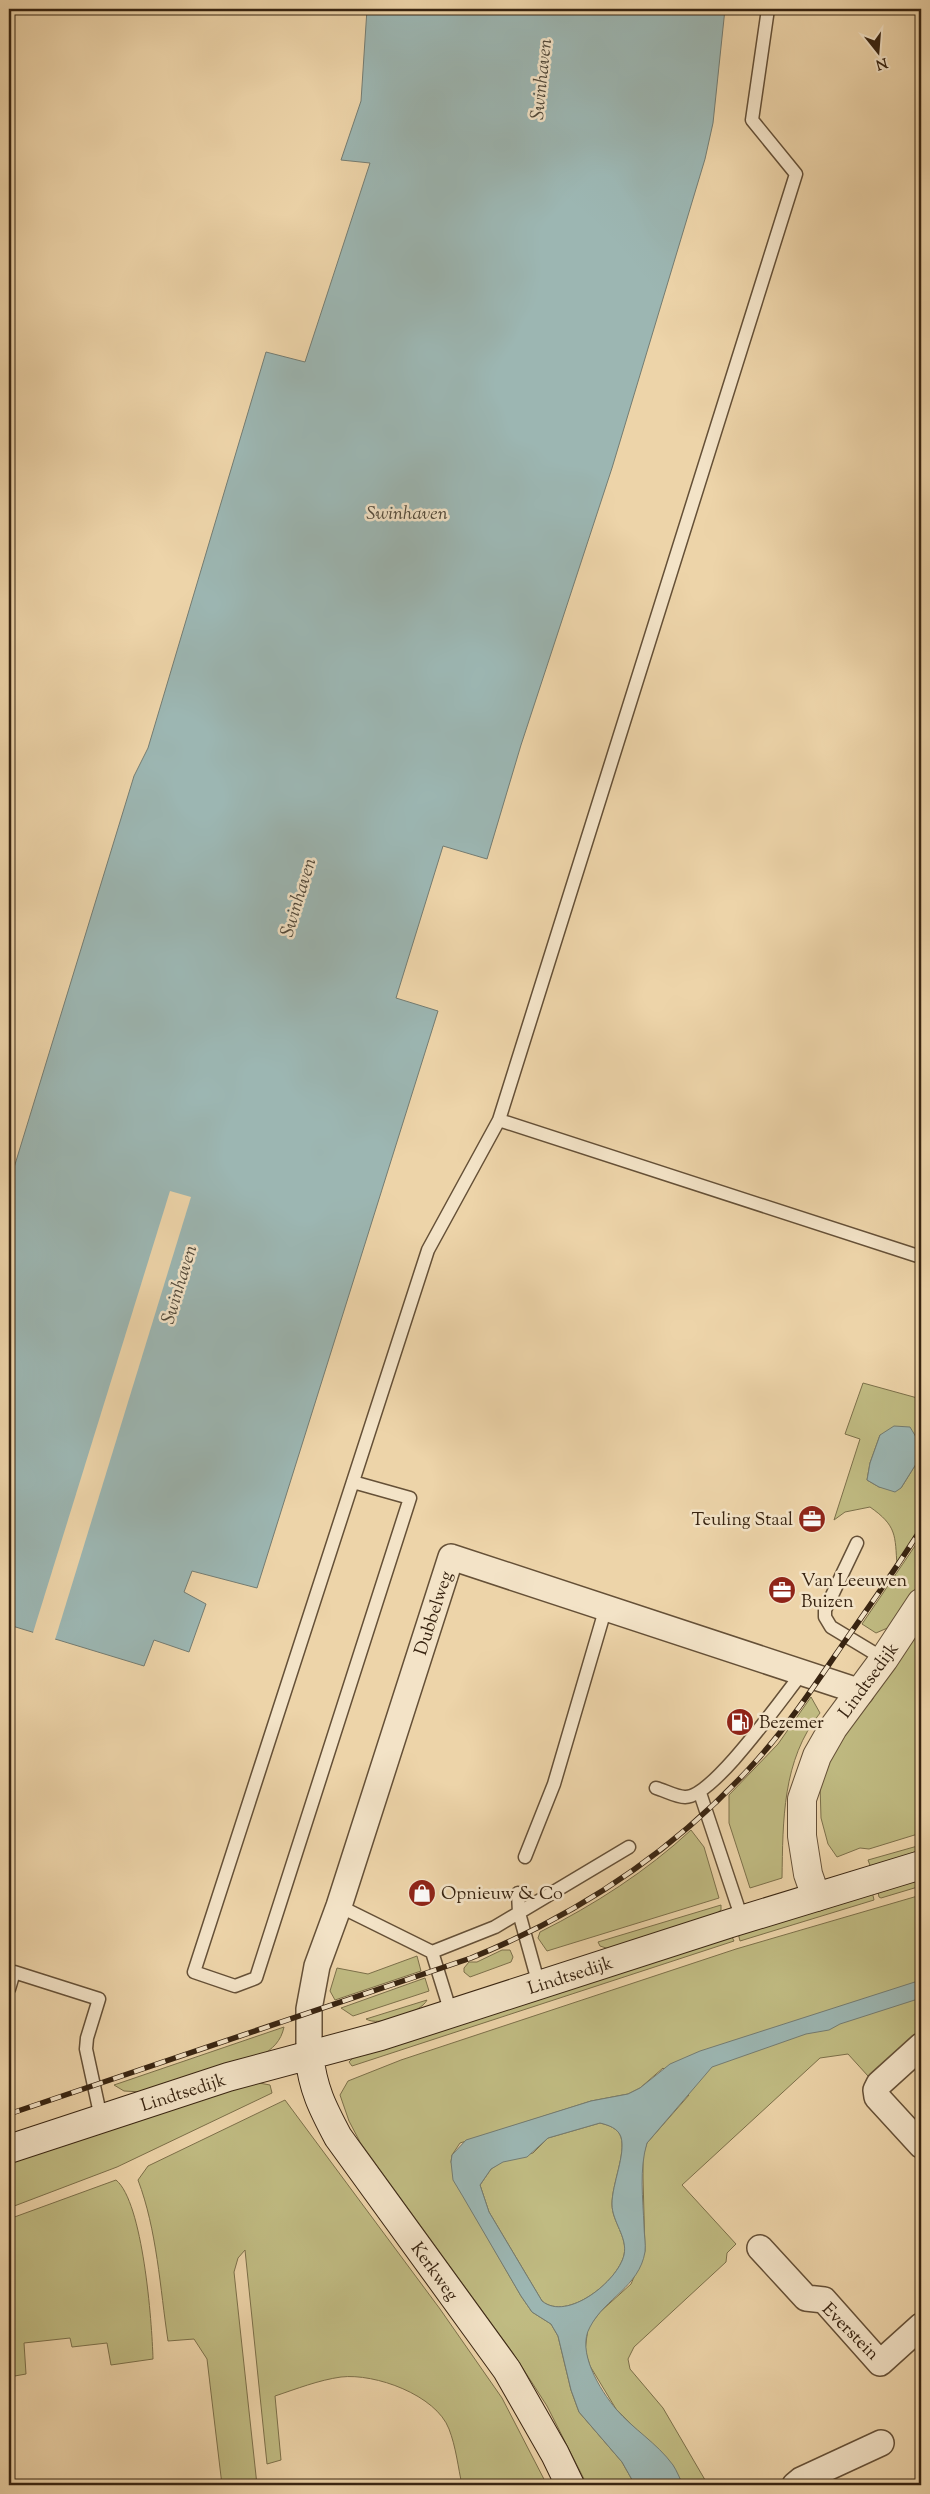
<svg xmlns="http://www.w3.org/2000/svg" width="930" height="2494" font-family="'Sorts Mill Goudy',serif">
	<style>
		.green { fill: #c0bb82; stroke: #7c704a }
		.water { fill: #9cb6b2; stroke: #747c72; fill-rule: evenodd }
		.pier { fill: #edd4a9 }
		.lines { fill: none; stroke-linecap: round; stroke-linejoin: round }
		.service-casing { stroke: #655037; stroke-width: 15 }
		.minor-casing { stroke: #655037; stroke-width: 28 }
		.tertiary-casing { stroke: #655037; stroke-width: 30 }
		.secondary-casing { stroke: #382411; stroke-width: 30 }
		.service { stroke: #f3e3c7; stroke-width: 12 }
		.minor { stroke: #f3e3c7; stroke-width: 25 }
		.tertiary { stroke: #f3e3c7; stroke-width: 28 }
		.secondary { stroke: #f3e3c7; stroke-width: 28 }
		.rail-casing { stroke: #382411; stroke-width: 5.5 }
		.rail { stroke: #f3e3c7; stroke-width: 4; stroke-dasharray: 11; stroke-linecap: butt }
		.labels { text-anchor: middle; stroke-width: 5; stroke-linejoin: round; paint-order: stroke }
		.poi-label { font-size: 18px; fill: #382411; stroke: #f3e3c7; text-anchor: start }
		.street-label { font-size: 18px; fill: #382411; stroke: #f3e3c7 }
		.water-label { font-size: 19px; font-style: italic; fill: #514839; stroke: #f3e3c7 }
	</style>
	<rect width="100%" height="100%" fill="#edd4a9"/>
	<filter id="stains"><feTurbulence type="fractalNoise" baseFrequency=".004" numOctaves="4"/><feColorMatrix values="0 0 0 0 .2 0 0 0 0 .09 0 0 0 0 .02 0 0 0 .5 -.17"/></filter>
	<radialGradient id="worn" r=".72"><stop offset=".6" stop-color="#630" stop-opacity="0"/><stop offset="1" stop-color="#630" stop-opacity=".3"/></radialGradient>
	<!-- green -->
	<path class="green" d="M863,1383L921,1399V1451L919,1441L880,1435L870,1463L867,1480L879,1487L901,1488L921,1456V1529L897,1566C895,1535 897,1526 870,1507L845,1512L834,1520L860,1439L845,1434Z
		M921,1537V1585L892,1626L876,1633L862,1624Z
		M921,1618V1833L869,1849L860,1848L837,1857L828,1844L821,1818L820,1784L839,1729Z
		M811,1697L820,1713C782,1760 783,1821 782,1878L750,1888L729,1823V1795L778,1744Z
		M691,1830L704,1847L719,1898L547,1951L538,1938L540,1932C594,1905 647,1871 691,1830Z
		M921,1845V1853L871,1868L868,1860Z
		M921,1876V1886L881,1898L879,1897L878,1892Z
		M872,1891L874,1900L740,1941L738,1933Z
		M921,1895V2035L886,2066L868,2076L848,2054L820,2058L682,2185L736,2244L727,2253L726,2262L634,2347L628,2359L630,2369L663,2408L708,2485H683L673,2466L616,2409L590,2366L585,2350L588,2328L600,2312L631,2284L645,2251L643,2178V2155L647,2143L689,2095L663,2068L640,2088L628,2094L591,2101L460,2143L452,2155L451,2162L472,2211L521,2296L532,2312L551,2324L558,2336L571,2390L579,2412L622,2462L635,2485H587L547,2406L513,2353L360,2142L349,2121L340,2095L348,2081L401,2060L736,1949Z
		M721,1905V1910L717,1913L609,1949L600,1946L598,1942Z
		M731,1935L734,1941L352,2066L349,2062L354,2057Z
		M502,1950H510L513,1957L511,1962L470,1977L464,1972V1968L469,1962H477Z
		M417,1956L421,1971L335,2000L330,1991L337,1968L368,1974Z
		M425,1978L429,1991L353,2016L341,2008Z
		M427,2000C421,2013 378,2027 366,2019Z
		M284,2027C281,2041 273,2049 260,2056L142,2092L124,2091L114,2085Z
		M254,2082L270,2085L272,2093L117,2167L9,2208V2163Z
		M285,2100L440,2309L502,2398L547,2485H482L481,2482L462,2485C458,2467 456,2447 449,2429C436,2395 375,2373 341,2377C319,2380 296,2389 275,2396L281,2460L267,2464L245,2250L238,2258L234,2272L257,2485H222L207,2359L194,2339L168,2341C160,2288 157,2230 138,2180L148,2166Z
		M600,2123C608,2125 618,2128 621,2137C626,2154 612,2184 612,2204C612,2222 628,2237 624,2255C618,2281 567,2322 542,2301L489,2212L480,2185L491,2169L503,2161L533,2153L548,2138Z
		M116,2180C143,2202 152,2322 153,2359L111,2365L107,2343L72,2347L70,2338L24,2343L26,2374L9,2377V2219Z"/>
	<!-- water -->
	<path class="water" d="M367,9H725L713,123L705,159L612,468L521,745L487,859L443,846L396,998L438,1011L257,1588L192,1571L184,1592L206,1604L189,1652L154,1640L144,1666L9,1625V1184L134,776L148,748L266,352L305,362L370,163L341,160L361,101Z
		M894,1426L910,1427C916,1437 921,1444 921,1456L901,1488L895,1492L879,1487L867,1480L870,1463L880,1435Z
		M921,1980V1998L840,2024L829,2030L806,2034L712,2067L647,2143C639,2169 643,2199 644,2226C644,2234 646,2244 645,2252C639,2287 605,2298 590,2327C576,2351 600,2390 616,2409C633,2429 657,2443 673,2465C677,2471 680,2479 683,2485H635L622,2462L579,2412L571,2390L558,2336L551,2324L532,2312L521,2296L462,2195L453,2180L451,2162L452,2155L466,2140L591,2101L628,2094L640,2088L670,2064L700,2051ZM600,2123C608,2125 618,2128 621,2137C626,2154 612,2184 612,2204C612,2222 628,2237 624,2255C618,2281 567,2322 542,2301L489,2212L480,2185L491,2169L503,2162L527,2157L548,2138Z"/>
	<!-- pier -->
	<path class="pier" d="M170,1191L191,1197L54,1643L32,1636Z"/>
	<g class="lines">
		<!-- service casing -->
		<g class="service-casing">
			<path id="service" d="M499,1120L921,1257
				M353,1482L410,1498L256,1978L235,1986L194,1972L428,1250L499,1120L796,174L752,120L768,9
				M857,1543L825,1610V1617L831,1627L884,1659
				M656,1788C664,1790 676,1797 685,1797C713,1798 784,1695 803,1672
				M700,1793L742,1919
				M525,1857L554,1784L606,1607
				M518,1893L519,1913L539,1985
				M339,1906L432,1952L451,2013
				M432,1952L495,1927L629,1847
				M9,1989L14,1972L99,1999L87,2038L86,2049L101,2118"/>
		</g>
		<!-- minor casing -->
		<g class="minor-casing">
			<path id="minor" d="M921,2046L879,2084L876,2090L877,2097L921,2145
				M309,2055V2009L317,1966L339,1906L451,1557L861,1692
				M760,2248L806,2298L824,2300L880,2363L921,2326
				M795,2485L801,2480L881,2443"/>
		</g>
		<!-- tertiary casing -->
		<g class="tertiary-casing">
			<path id="tertiary" d="M816,1897L808,1874L802,1836V1799L817,1756L833,1728L884,1659L921,1603"/>
		</g>
		<!-- secondary casing -->
		<g class="secondary-casing">
			<path id="secondary" d="M309,2055C313,2089 322,2107 338,2137L507,2370L555,2454L570,2485
				M9,2149L228,2077L381,2036L731,1923L921,1865"/>
		</g>
		<!-- service -->
		<use href="#service" class="service"/>
		<!-- minor -->
		<use href="#minor" class="minor"/>
		<!-- tertiary -->
		<use href="#tertiary" class="tertiary"/>
		<!-- secondary -->
		<use href="#secondary" class="secondary"/>
		<!-- rail casing -->
		<g class="rail-casing">
			<path id="rail" d="M9,2114L471,1958C580,1914 678,1848 757,1760C790,1723 817,1682 845,1641C871,1604 897,1567 921,1529"/>
		</g>
		<!-- rail -->
		<use href="#rail" class="rail"/>
	</g>
	<!-- icons -->
	<defs>
		<g id="office-disc" transform="scale(1.4375)"><circle r="9.5" fill="#8f2418" stroke="#f3e3c7"/><path d="M-6-3h4V-5.5h4V-3h4V5H-6ZM-1-4.5V-3h2v-1.5ZM-6 0V1H6V0Z" fill="#fff"/></g>
		<g id="fuel-disc" transform="scale(1.4375)"><circle r="9.5" fill="#8f2418" stroke="#f3e3c7"/><path d="M-5.5-6h7V0h2V4h1.3V-2.5L3-4.5l.8-.8L6-3V5H2.5V1h-1V6h-7ZM-4.2-4.7v3.2H.2V-4.7Z" fill="#fff"/></g>
		<g id="shop-disc" transform="scale(1.4375)"><circle r="9.5" fill="#8f2418" stroke="#f3e3c7"/><path d="M-5-2.5h2.3a2.7 3.5 0 0 1 5.4 0H5L5.5 6h-11ZM-1.5-2.5h3a1.5 2.3 0 0 0-3 0Z" fill="#fff"/></g>
	</defs>
	<g fill-rule="evenodd">
		<use href="#office-disc" x="812" y="1519"/>
		<use href="#office-disc" x="782" y="1590"/>
		<use href="#fuel-disc" x="740" y="1722"/>
		<use href="#shop-disc" x="422" y="1893"/>
	</g>
	<g class="labels">
		<!-- poi labels -->
		<g class="poi-label">
			<text x="793" y="1525" text-anchor="end">Teuling Staal</text>
			<text x="801" y="1586">Van Leeuwen<tspan x="801" dy="21">Buizen</tspan></text>
			<text x="759" y="1728">Bezemer</text>
			<text x="441" y="1899">Opnieuw &amp; Co</text>
		</g>
		<!-- street labels -->
		<g class="street-label">
			<text transform="translate(433 1613) rotate(-72)" y="6">Dubbelweg</text>
			<text transform="translate(868 1680) rotate(-54)" y="6">Lindtsedijk</text>
			<text transform="translate(570 1975) rotate(-18)" y="6">Lindtsedijk</text>
			<text transform="translate(183 2092) rotate(-18)" y="6">Lindtsedijk</text>
			<text transform="translate(435 2271) rotate(54)" y="6">Kerkweg</text>
			<text transform="translate(851 2331) rotate(45)" y="6">Everstein</text>
		</g>
		<!-- water labels -->
		<g class="water-label">
			<text transform="translate(540 79) rotate(-84)" y="7">Swinhaven</text>
			<text x="407" y="519">Swinhaven</text>
			<text transform="translate(297 897) rotate(-73)" y="7">Swinhaven</text>
			<text transform="translate(178 1284) rotate(-73)" y="7">Swinhaven</text>
		</g>
	</g>
	<!-- margin -->
	<rect width="930" height="2494" fill="none" stroke="#edd4a9" stroke-width="30"/>
	<rect x="10" y="10" width="910" height="2474" fill="none" stroke="#382411" stroke-width="2.5"/>
	<rect x="15" y="15" width="900" height="2464" fill="none" stroke="#382411"/>
	<!-- north arrow -->
	<g transform="translate(878 52) rotate(163)" stroke="#f3e3c7" stroke-width="4" paint-order="stroke">
	<path d="M0-4L9 19L0 12L-9 19Z" fill="#382411"/>
	<text y="-8" font-size="14" font-weight="bold" text-anchor="middle" fill="#382411">N</text>
	</g>
	<rect width="100%" height="100%" filter="url(#stains)"/>
	<rect width="100%" height="100%" fill="url(#worn)"/>
</svg>
